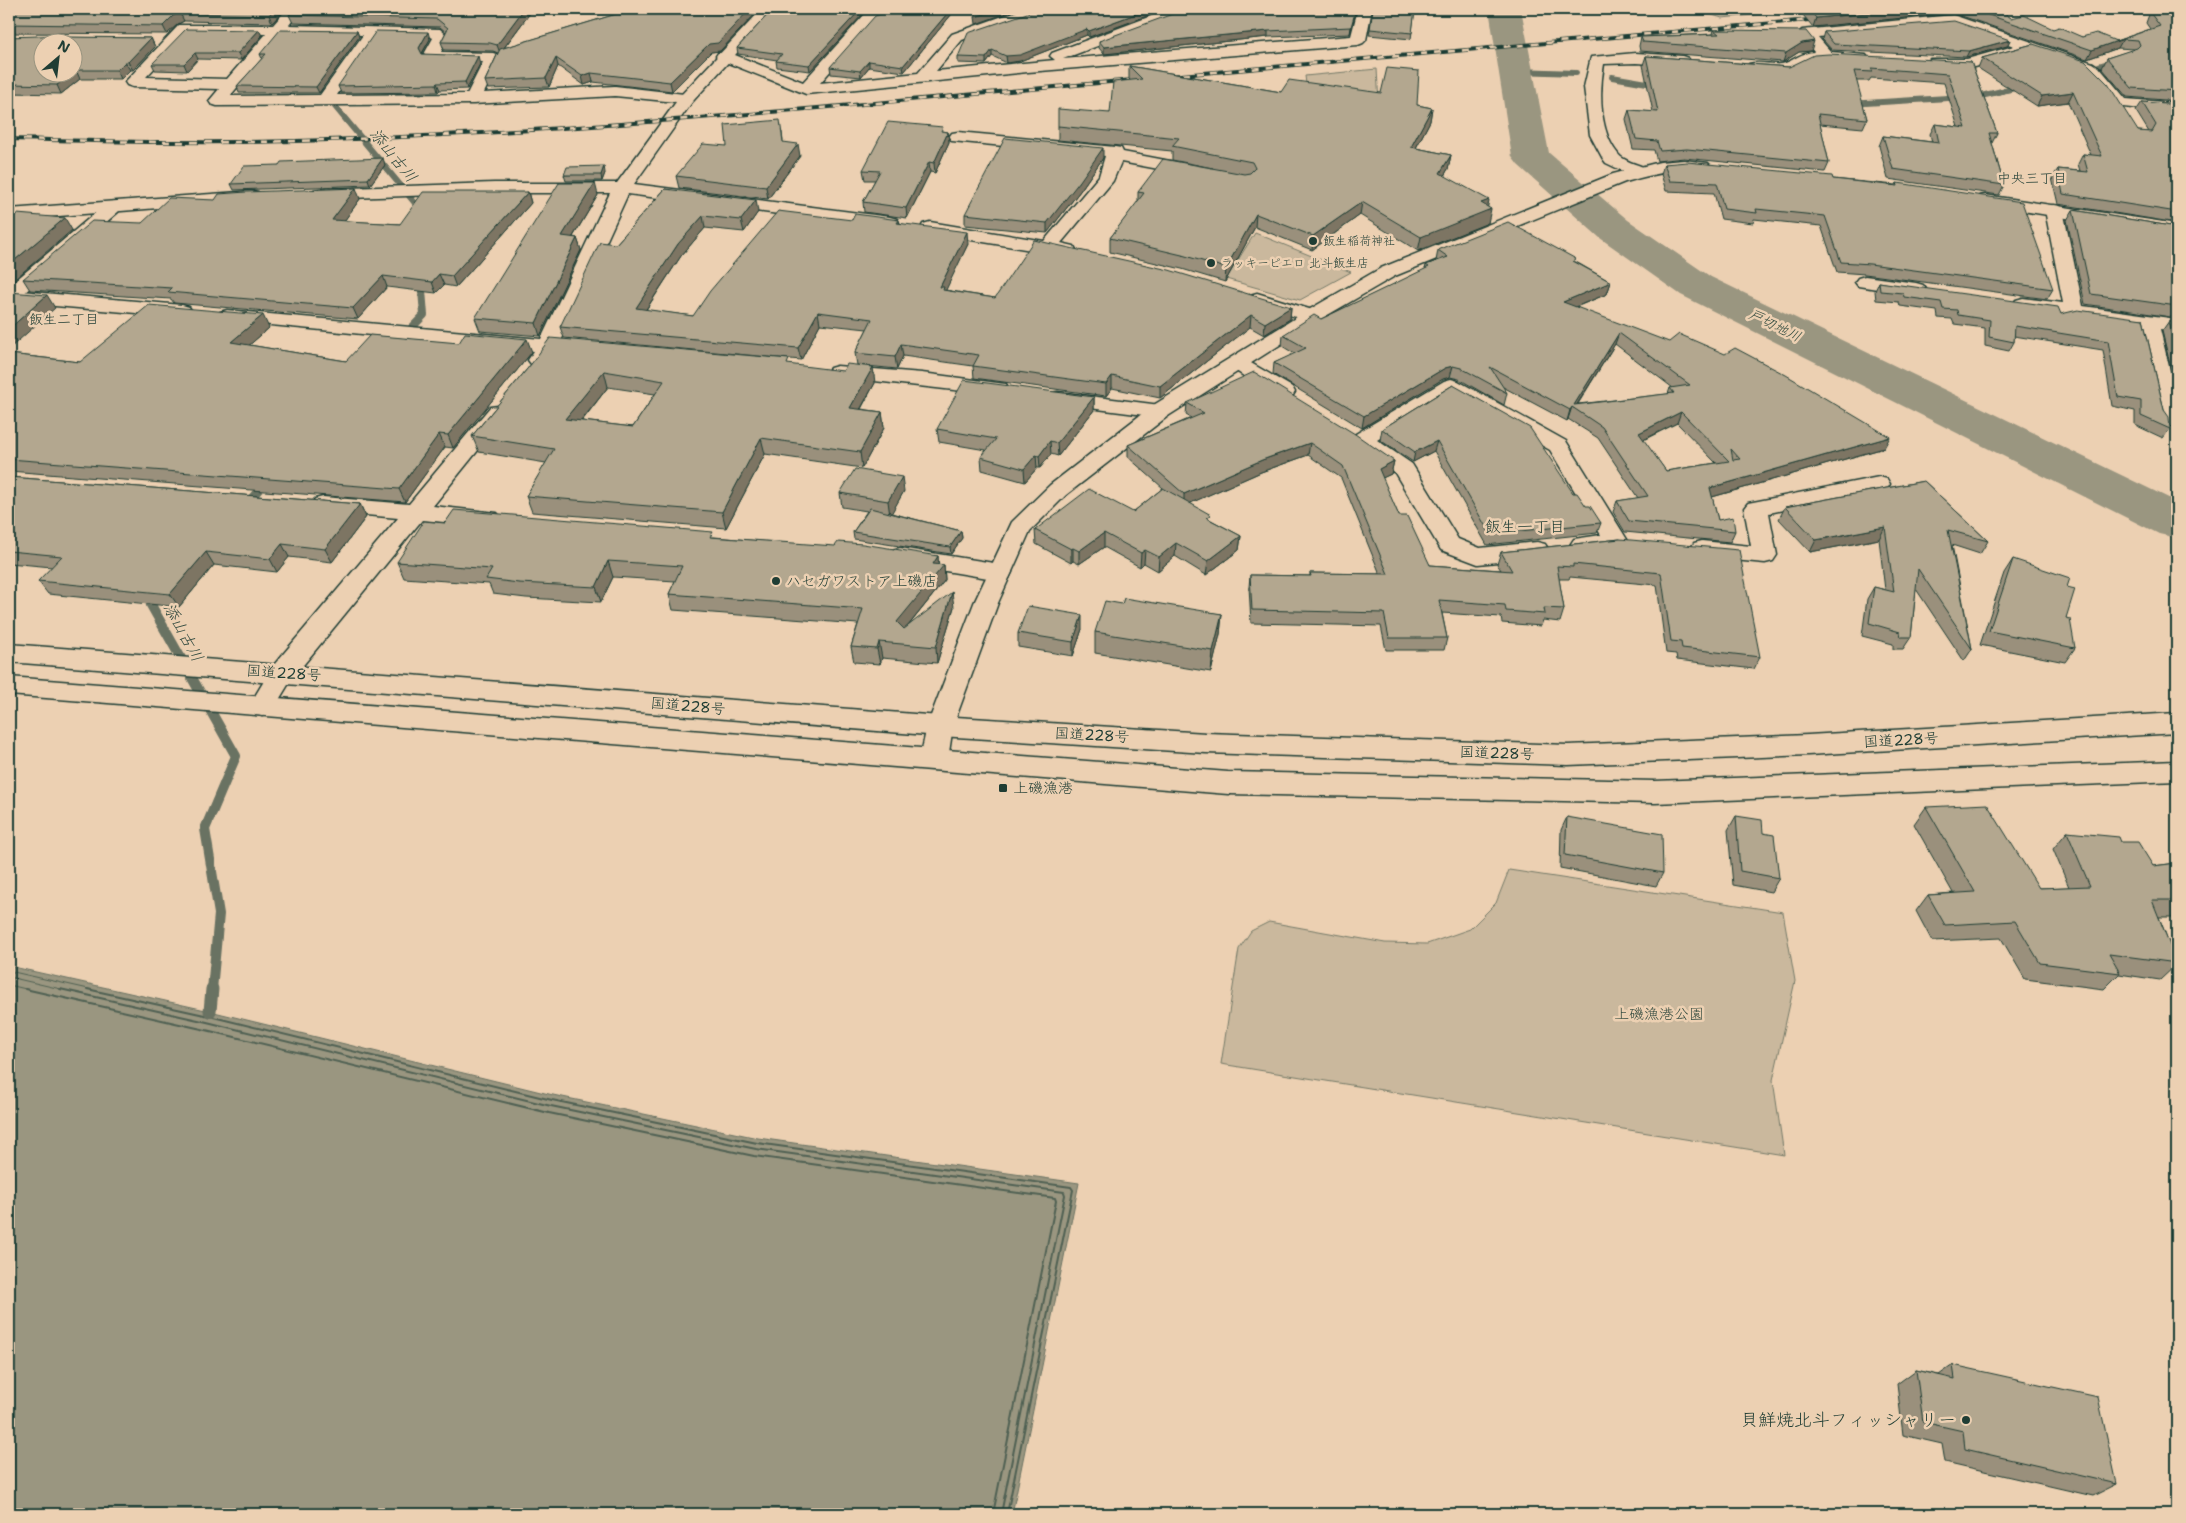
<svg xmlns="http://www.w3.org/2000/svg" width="2186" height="1523" font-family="'Shantell Sans','Klee One',sans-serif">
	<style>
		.green { fill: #cab89d; stroke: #747a68 }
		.water { fill: #9a9680; stroke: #697262 }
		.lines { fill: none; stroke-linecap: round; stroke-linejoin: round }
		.shore-far1 { stroke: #506152; stroke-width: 1 }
		.shore { stroke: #506152; stroke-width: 2 }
		.stream-far3 { stroke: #697262; stroke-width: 6 }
		.stream-far2 { stroke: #697262; stroke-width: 8 }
		.stream-far1 { stroke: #697262; stroke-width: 10 }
		.stream { stroke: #697262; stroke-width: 13 }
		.river { fill: #9a9680; fill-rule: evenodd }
		.street-casing { stroke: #1f3d34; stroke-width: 3 }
		.secondary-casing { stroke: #1f3d34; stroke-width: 3 }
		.highway-casing { stroke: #1f3d34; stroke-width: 3 }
		.street { fill: #ecd0b2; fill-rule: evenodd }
		.secondary { fill: #ecd0b2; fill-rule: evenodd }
		.highway { fill: #ecd0b2; fill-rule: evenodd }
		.rail-casing { stroke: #1f3d34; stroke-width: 4 }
		.rail { stroke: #ecd0b2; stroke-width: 2.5; stroke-dasharray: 7; stroke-linecap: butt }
		.wall { fill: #9a907b; stroke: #1f3d34; fill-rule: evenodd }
		.shaded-wall { fill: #7d7564; stroke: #1f3d34 }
		.building { fill: #b3a78f; stroke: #1f3d34; fill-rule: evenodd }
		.poi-dot { fill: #1f3d34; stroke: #ecd0b2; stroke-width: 2 }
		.labels { text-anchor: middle; stroke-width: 5; stroke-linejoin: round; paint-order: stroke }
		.far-poi-label { font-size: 12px; fill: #1f3d34; stroke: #ecd0b2; text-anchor: start }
		.far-neighbourhood-label { font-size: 14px; fill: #1f3d34; stroke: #ecd0b2 }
		.far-water-label { font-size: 14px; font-style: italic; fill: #314a3f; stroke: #ecd0b2 }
		.poi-label { font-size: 15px; fill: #1f3d34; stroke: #ecd0b2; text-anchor: start }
		.street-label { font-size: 15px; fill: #1f3d34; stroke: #ecd0b2 }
		.park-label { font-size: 15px; fill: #30493e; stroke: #ecd0b2 }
		.water-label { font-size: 16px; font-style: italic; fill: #314a3f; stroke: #ecd0b2 }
		.neighbourhood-label { font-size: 16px; fill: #1f3d34; stroke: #ecd0b2 }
		.near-poi-label { font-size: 18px; fill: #1f3d34; stroke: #ecd0b2; text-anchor: end }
	</style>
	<rect width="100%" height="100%" fill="#ecd0b2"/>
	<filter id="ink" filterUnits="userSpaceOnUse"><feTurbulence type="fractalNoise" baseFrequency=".02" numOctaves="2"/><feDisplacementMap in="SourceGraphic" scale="10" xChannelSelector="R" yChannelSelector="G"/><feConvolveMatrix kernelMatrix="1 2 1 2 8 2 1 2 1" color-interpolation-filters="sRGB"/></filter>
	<g filter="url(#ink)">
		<!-- green -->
		<path class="green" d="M1693,9H1791L1795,11L1722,18Z
			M1377,69L1379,104L1307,91L1305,76Z
			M1255,233L1351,272L1300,300L1226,279Z
			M1509,870L1783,912L1795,981L1773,1080L1784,1155L1221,1064L1239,949L1251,931L1269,922L1385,943L1427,944L1470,929L1496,903Z"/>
		<!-- water -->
		<path class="water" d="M9,966L210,1011L553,1095L758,1138L1079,1183L1012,1514H9Z"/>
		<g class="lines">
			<!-- shore-far1 -->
			<path class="shore-far1" d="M9,971L93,990
				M9,977L65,990
				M9,985L30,990"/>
			<!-- shore -->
			<path class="shore" d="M25,989L206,1030L549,1113L754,1156L1055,1198L1056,1201L993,1514
				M60,989L207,1022L551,1106L756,1149L1064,1192L1065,1195L1001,1514
				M87,989L209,1016L552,1100L757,1143L1071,1187L1073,1190L1007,1514"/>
			<!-- stream-far3 -->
			<path class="stream-far3" d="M2099,66L2116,61
				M1516,71L1576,73
				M1612,77L1659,85
				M313,80L415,203L416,217
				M1849,104L1981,96L2023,86"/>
			<!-- stream-far2 -->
			<path class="stream-far2" d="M404,336L424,315L421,278
				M245,505L267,481"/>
			<!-- stream-far1 -->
			<path class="stream-far1" d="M159,596L151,605L236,756L205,829L219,914L212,990"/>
			<!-- stream -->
			<path class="stream" d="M210,1011L212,989"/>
			<!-- river -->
			<path class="river" d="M1489,9H1521L1549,153L1628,220L1711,277L2177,502V538L2159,534L1681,295L1600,238L1518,165L1512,157Z"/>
			<!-- street casing -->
			<g class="street-casing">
				<path id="street" d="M287,9H302L289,25L440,29L449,37L441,52L493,53L499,55L501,58L484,93L615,86L693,95L695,98L634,184L890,217L897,219L899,223L897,227L890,229L628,194L561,341L589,345L592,349L589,353L582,355L554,353L545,364L538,366L531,364L528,360L534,351L220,320L217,316L220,312L227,310L541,339L610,193H494L320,199L314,198L311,194L314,190L320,189L494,183H617L676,102L615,96L473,104L217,106L211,104L209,101L219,89L133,87L127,85L125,82L179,25H273ZM188,33L266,34L227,79L146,77ZM282,34L363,35L320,95L230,96ZM378,36L431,37L433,38L423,56L425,59L483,62L467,94L337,95Z
					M879,9H900L898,12L875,20L820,83L918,73L952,34L1023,9H1044L1042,12L962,40L936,71L1055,60L1050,56L1052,53L1170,9H1190L1188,12L1063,59L1351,36L1358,9H1372L1366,40L1363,43L1358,45L1028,72L806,94L718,59L716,56L718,53H730L803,82L865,14Z
					M1953,15L2093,63L2099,67L2126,99L2177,103V113L2115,106L2087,73L2081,69L2026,50L2024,53L1967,69L1930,65L1928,62L1930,59H1967L2014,46L1952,25L1818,37L1831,52L1866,55L1868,58L1866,61L1860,63L1810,62L1786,74L1749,70L1747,67L1749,64C1760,61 1771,65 1781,64C1792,63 1798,53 1814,52L1799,33L1802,30Z
					M1636,53L1682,56L1688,58L1690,61L1688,64L1682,66L1636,63L1604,64C1599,92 1599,131 1618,154C1623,161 1637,164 1645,168L1648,172L1645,176L1639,177L1633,176L1606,163L1603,159L1590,135L1584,87L1591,57Z
					M958,132L1115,147L1121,148L1123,152L1202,167L1205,171L1202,175L1196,176L1121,162L1113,181L1061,243L1074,246L1076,250L1074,254L1067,256L923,232L921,228L923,224L930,222L1044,241L1099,176L1105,156L952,141L949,137L952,133Z
					M252,191L258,192L261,196L258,200L9,220V209Z
					M2054,205L2060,206L2063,210L2083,306L2177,319V331L2160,329L2177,400V424L2171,426L2163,424L2160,419L2139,326L2023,310L2016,308L2013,304L2016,300L2023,298L2063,303L2045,210L2048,206Z
					M1865,276L1916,283L1923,285L1926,289L1923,293L1916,295L1858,286L1855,282L1858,278Z
					M9,290L182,305L189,307L192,311L189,315L182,317L9,302Z
					M1257,293L1319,312L1322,316L1319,320L1312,322L1250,303L1247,299L1250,295Z
					M1237,357L1244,359L1292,387L1295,392L1292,397L1284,398L1276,397L1230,367L1227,363L1230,359Z
					M837,366L922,373L998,383L1006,384L1009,389L1006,394L998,395L830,376L827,372L830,368Z
					M1451,379L1458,381L1566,441L1628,541L1624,546L1582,553L1574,551L1570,545L1574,539L1601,535L1550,450L1451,394L1377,440L1412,464L1458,539L1480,548L1537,542L1545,544L1549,550L1545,556L1537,558L1478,564L1441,550L1395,473L1354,445L1351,440L1354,435L1444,381Z
					M1058,392L1160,405L1168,406L1171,411L1168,416L1160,417L1050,403L1047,398L1050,393Z
					M498,406L506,407L509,412L433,506L497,513L501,518L497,523L489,526L422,520L291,680L271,713L262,716L253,713L249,706L273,666L398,518L323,511L315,509L311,504L315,499L323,497L409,504L490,407Z
					M1879,477L1887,479L1890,484L1887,489L1769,513L1777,555L1773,561L1765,563L1702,557L1694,555L1690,549L1694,543L1702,541L1751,546L1744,508L1748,503Z
					M900,548L1000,564L1009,566L1012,572L1009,578L1000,580L891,562L888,556L891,550Z"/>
			</g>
			<!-- secondary casing -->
			<g class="secondary-casing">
				<path id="secondary" d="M762,9H777L693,101H681L679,98L681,95Z
					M1684,160L1708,163L1711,167L1708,171C1699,173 1690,170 1680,171C1661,172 1644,177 1625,182L1395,276L1319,320L1168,416L1066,495L1030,531L998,603L953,726L948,759L944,766L934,769L924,766L920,759L927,726L974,603L1012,522L1050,485L1152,406L1305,312L1381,268L1613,174L1660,162Z
					M1985,195L2177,224V236L1979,204L1976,200L1979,196Z
					M112,203L118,204L121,208L118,212L16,300L9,302V286L106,204Z"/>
			</g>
			<!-- highway casing -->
			<g class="highway-casing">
				<path id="highway" d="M9,644L940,716L1206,733L1568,745L1808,735L2177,713V733L1808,755L1568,765L1206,753L940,736L9,662Z
					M9,677L1228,772L1655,781L2177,761V781L1655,803L1228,794L9,695Z"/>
			</g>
			<!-- street -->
			<use href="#street" class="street"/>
			<!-- secondary -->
			<use href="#secondary" class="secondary"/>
			<!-- highway -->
			<use href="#highway" class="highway"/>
			<!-- rail casing -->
			<g class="rail-casing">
				<path id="rail" d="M1169,76L1821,19
					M9,139C104,141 199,144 295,141C579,133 861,104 1144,79"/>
			</g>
			<!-- rail -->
			<use href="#rail" class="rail"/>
		</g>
		<!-- wall -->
		<path class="wall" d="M9,9H285L272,23L184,21L178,24L167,34L9,33Z
			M294,9H533L504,48L633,9H760L720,51L711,52L672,91L593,82L584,85L558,66L549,87L488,89L485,81L498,53L493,51L444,50L441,42L446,32L440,27L293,23L289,15Z
			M773,9H875L864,13L810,71L777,67L776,61L777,60L738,54L737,48Z
			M895,9H956L904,72L869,67L861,77L831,74L830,67Z
			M1039,9H1166L1089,37L1087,35L1020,61L1007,63L992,56L986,64L958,63V57Z
			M1357,9L1350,34L1268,37L1104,54L1099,48V41Z
			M1373,9H1415L1411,39L1369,35Z
			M1798,9H1999L2011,18L2082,37L2116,41L2150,29L2146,23L2151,9H2177V101L2127,97L2102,68L2107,58L2133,50V49L2118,48L2087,59L1953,13L1813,27Z
			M259,30L262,36L241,60L198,59L187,71L155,70L152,64Z
			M1714,30L1811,51L1799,52L1783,62L1640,51L1639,46L1641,37L1713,34Z
			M357,31L359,37L319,93H239L237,86L262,59L260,54Z
			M1824,32L2010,40L2007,46L1966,57L1832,50L1822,39Z
			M9,37L151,38L155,47L133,70H130L121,79H80L61,94L9,93Z
			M430,39L422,54L480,64L467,89L440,90L438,92L341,93L338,86Z
			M2033,44L2138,131L2149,132L2136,111L2142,102L2177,105V223L2058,204L2052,178L2058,169L2080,171L2078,164L2083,154L2091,155L2068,102L2037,106L1978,68L1982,58Z
			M1646,56L1789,67L1971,62L1997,133L1992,143L2004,185L1999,195L1888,179L1879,146L1883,136L1932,142L1930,134L1935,124L1958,127L1944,83L1871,78L1869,81H1856L1867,119L1863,128L1820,124L1829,163L1825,172L1684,158L1657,161L1654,150L1633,149L1626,119L1629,110L1653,112L1643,65Z
			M1129,66L1281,92L1417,105L1432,108L1430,121L1416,148L1451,155L1448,169L1444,176L1487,207L1488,223L1418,251L1360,215L1312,250L1255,227L1225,282L1182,269L1110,252V238L1138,202V192L1213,168L1172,160V151L1058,140V126L1110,113L1130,80L1129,79Z
			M943,131L948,132L949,142L935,173L930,172L907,218L864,212L863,202L875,180H865L863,170Z
			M782,132L783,142L800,156L768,199L679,188L676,176L727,146Z
			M1103,158L1080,191L1047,233L965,225V214Z
			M1664,164L1833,179L1896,185L1897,183L2053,289L2047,299L1865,274L1837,272L1821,226L1754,219L1753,223L1721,219L1714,193L1666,191L1661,174Z
			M279,165H385L370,185L234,190L231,184Z
			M605,173L602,181H566L564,175Z
			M665,189L758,212L744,232L705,228L681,256L646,310L693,316L852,220H899V223L968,244L945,290L995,298L1291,307L1290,319L1264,335L1250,327L1160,398L1112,388L1106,396L974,378L973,366L903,356L897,369L857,365L855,353L867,329L820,324L801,360L564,338L560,327L616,244Z
			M528,192L531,203L456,287L444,285L436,293L387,287L358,319L174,303L171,299L30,290L23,279L142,223L360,199L344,221L400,224Z
			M598,195L573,237L577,238L581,250L540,336L480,331L475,318Z
			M2073,210L2177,227V318L2085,304L2067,220Z
			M1438,250L1576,262L1611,282L1607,294L1576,307L1884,448L1712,497L1718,520L1735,531L1730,542L1625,532L1613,512L1617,501L1638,498L1598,438L1568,419L1567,421L1503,387L1507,393L1504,405L1459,379L1450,377L1443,379L1362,428L1273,374L1274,363L1295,354L1282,346L1283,335L1321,319L1425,270L1426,265L1436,261ZM1615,344L1673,388H1670L1668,394L1578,404ZM1677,423L1716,463L1666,471L1643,440Z
			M1879,282L2061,314L2143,319L2164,410L2170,429L2163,438L2135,425V411L2112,406L2103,350L2014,336V342L2009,351L1985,346V328L1954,324L1952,319L1938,318L1937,311L1900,306L1899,302L1876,300L1875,291Z
			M2169,321H2177V393L2162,331Z
			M269,328L249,345L346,361L532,352L453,448L445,447L405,502L9,471V472V354L80,362Z
			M532,363L875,383L861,409L882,412L884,428L862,468L765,454L726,528L532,512L526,496L546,463L479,452L472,436ZM608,387L655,394L633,427L582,421Z
			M1453,385L1573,493L1586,506L1601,523L1597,533L1487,545L1434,451L1413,462L1380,440L1382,429Z
			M1094,397V410L1058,456L1051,454L1040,468H1037L1025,482L982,470L981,457L986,450L939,442L937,429Z
			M1187,403L1394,461L1391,474L1382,478L1399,516L1430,565L1501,570L1497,564L1501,552L1620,539L1760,657L1754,669L1677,660L1676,654L1666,653L1657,585L1570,577L1569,579H1559L1564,609L1560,622L1543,620L1541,626L1502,623L1501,617L1442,613L1447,638L1444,650H1386L1381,626L1251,623L1249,587L1250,575L1310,576V573L1380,574L1341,478L1308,455L1261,472L1190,503L1211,520L1241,536L1239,550L1206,575L1175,556L1158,571L1144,563L1140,567L1104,547L1079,564L1073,561L1071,563L1036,544L1035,530L1133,512L1163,488L1128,457V445L1191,418L1186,415Z
			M9,477L360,504L366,517L332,562L289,557L277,572L214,565L179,607L48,594L38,581L52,567L9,563Z
			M1924,481L1988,541L1980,554L1952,545L1972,649L1964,661L1916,589L1911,637L1903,649H1893V644L1862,636L1867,599L1874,587L1885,590L1879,539L1810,552L1779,519L1785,507Z
			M904,491L891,513L961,531L962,538L951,554L854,539L853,532L867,511L842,507L840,493Z
			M714,537L938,556V564L944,565L945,580L909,625L954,607L937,663L882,658L880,664L854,662L851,647L858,624L673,610L669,594L675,581L613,577L601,602L526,598L493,594L489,584L404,578L397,562Z
			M2013,559L2067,587L2066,618L2075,648L2065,662L1980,645L2004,573Z
			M1122,604L1222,614L1220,634L1211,672L1095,653V632Z
			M2177,607V639H2175L2174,611Z
			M1082,629L1073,656L1018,647V633Z
			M1926,807L2039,888L2069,887L2053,849L2067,832L2121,842L2153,866L2177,863V917H2159L2177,964L2160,980L2119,974L2104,989L2025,979L2001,938L1932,941L1916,911L1928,895L1953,893L1914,824Z
			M1736,816L1763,833L1779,878L1771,892L1733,885L1728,830Z
			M1567,817L1663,873L1656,886L1560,868L1561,830Z
			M1953,1365L2117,1484L2093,1496L1945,1462L1942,1444L1903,1435L1897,1384L1916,1370L1939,1375Z"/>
		<!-- shaded-wall -->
		<path class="shaded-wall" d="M274,9H285L272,23L269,15Z
			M524,9H533L500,53L497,45Z
			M750,9H760L720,51L711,52L672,91L670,82L709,44Z
			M861,9H875L864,13L810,71L809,65Z
			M951,9H956L904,72L903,66Z
			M1000,9H1018L976,24L975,17Z
			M1149,9H1166L1089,37V31Z
			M1356,9H1357L1350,34L1351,27Z
			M1909,9H1955L1953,13L1813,27L1816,18Z
			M180,13L184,21L178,24L167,34L163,26L174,15Z
			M1087,29V35L1020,61L1007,63L1006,56Z
			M259,30L262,36L241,60L238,53Z
			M357,31L359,37L319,93L316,87Z
			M1268,31V37L1104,54V47Z
			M428,32L430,39L421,55L419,48Z
			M151,38L155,47L133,70L128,62Z
			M2123,39L2118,48L2087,59L2092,50Z
			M2010,40L2007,46L1966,57L1969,51Z
			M1814,41L1811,51L1799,52L1783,62L1786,53L1802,43Z
			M992,50V56L986,64V58Z
			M195,53L198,59L187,71L184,64Z
			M478,56L480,64L467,89L465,82Z
			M556,58L558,66L549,87L546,78Z
			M869,61V67L861,77L860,71Z
			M125,62L130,70L121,79L117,70Z
			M76,70L80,79L61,94L57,85Z
			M591,73L593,82L584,85L582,76Z
			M437,83L440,90L438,92L436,84Z
			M2073,92L2068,102L2037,106L2042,96Z
			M1432,108L1430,121L1409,161L1411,147Z
			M948,132L949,142L935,173L934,163Z
			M798,144L800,156L768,199L766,187Z
			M1103,148V158L1080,191L1047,233V223Z
			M1451,155L1448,169L1437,187L1440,173Z
			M383,158L385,165L370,185L368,179Z
			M929,162L930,172L907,218L906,208Z
			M604,166L605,173L602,181L601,175Z
			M595,183L598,195L566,248L562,236Z
			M356,188L360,199L337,231L332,220Z
			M528,192L531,203L456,287L452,276Z
			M756,200L758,212L744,232L741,220Z
			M1489,200L1487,211L1491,209L1488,223L1418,251L1421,237L1481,203Z
			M1362,202L1360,215L1312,250L1313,236Z
			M1256,214L1255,227L1225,282L1226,268Z
			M703,216L705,228L681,256L639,320L636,308L678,244Z
			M65,218L72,230L9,284V265Z
			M967,232L968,244L945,292L940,287Z
			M577,238L581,250L540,336L536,323Z
			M439,274L444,285L436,293L432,282Z
			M383,276L387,287L358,319L353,308Z
			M1611,282L1607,294L1560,313L1563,302Z
			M47,295L55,308L9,349V329Z
			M1291,307L1290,319L1264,335L1265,323Z
			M818,312L820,324L801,360L798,348Z
			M263,315L269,328L238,355L231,342Z
			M1251,315L1250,327L1160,398V386Z
			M1619,333L1615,344L1574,409V405Z
			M527,339L532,352L453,448L448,435Z
			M901,344L903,356L897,369L895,357Z
			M1453,366L1450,377L1443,379L1362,428L1364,416L1445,368Z
			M873,367L875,383L852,424L850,408Z
			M604,371L608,387L570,435L565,419Z
			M1112,376V388L1106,396V384Z
			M1094,397V410L1058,456L1057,443Z
			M1572,407L1568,419L1567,421L1570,410Z
			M882,412L884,428L862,468L860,452Z
			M1681,412L1677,423L1635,444L1639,433Z
			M439,434L445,447L405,502L399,489Z
			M1890,437L1884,448L1705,499L1710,488Z
			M761,438L765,454L726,528L722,512Z
			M1050,441L1051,454L1040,468L1039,456Z
			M1437,441L1434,451L1413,462L1415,452Z
			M1310,443L1308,455L1261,472L1184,506V494L1262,460Z
			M1036,455L1037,468L1025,482L1024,469Z
			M1394,461L1391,474L1376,481L1379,469Z
			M902,477L904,491L890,516L888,501Z
			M360,504L366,517L332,562L325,549Z
			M1885,527L1879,539L1810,552L1816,540Z
			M961,531L962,538L951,554L950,547Z
			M1104,533V547L1079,564V551Z
			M1241,536L1239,550L1206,575L1208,561Z
			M1176,543L1175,556L1158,571L1159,557Z
			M282,544L289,557L277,572L270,559Z
			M1073,548V561L1071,563V549Z
			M1145,550L1144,563L1140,567L1141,553Z
			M206,552L214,565L179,607L170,594Z
			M938,556L939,570L944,565L945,580L899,637L897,622Z
			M608,561L613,577L601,602L596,587Z
			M952,592L954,607L937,663L936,647Z
			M1222,614L1220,634L1211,672L1213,651Z
			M1082,615V629L1073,656V642Z
			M879,642L882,658L880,664L877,649Z"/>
		<!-- building -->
		<path class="building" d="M9,9H274L269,15L180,13L174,15L163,26L9,24Z
			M294,9H524L497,45L490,43L441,42L448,28L437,19L289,15Z
			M633,9H750L718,43L709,44L670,82L591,73L582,76L556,58L546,78L485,81L500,49Z
			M773,9H861L809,65L776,61L782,54L737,48Z
			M895,9H951L903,66L869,61L860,71L830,67L875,16Z
			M979,9H1000L975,17Z
			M1039,9H1149L1089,31L1087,29L1020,55L1006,56L992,50L986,58L958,57L968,33Z
			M1186,9H1356L1351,27L1268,31L1104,47L1099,41Z
			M1373,9H1415L1412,33L1370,29Z
			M1809,9H1909L1816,18Z
			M1971,9H1999L2011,18L2024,15L2053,29L2059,27L2082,37L2096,33L2116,41L2160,26L2151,14L2153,9H2177V91L2132,88L2107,58L2137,48L2140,45L2138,40L2123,39L2092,50Z
			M1954,21L2010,40L1969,51L1834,44L1824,32Z
			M186,29L259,30L238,53H195L184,64H152Z
			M280,30L357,31L316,87L237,86L266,54H260Z
			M1714,30L1806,31L1814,41L1802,43L1786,53L1643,42L1641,37L1719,34Z
			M376,31L428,32L419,48L422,54L478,56L465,82L437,83L436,84L338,86Z
			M66,35L68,37L151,38L128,62H125L117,70H76L57,85L9,84V37ZM42,42H72V72H42Z
			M2033,44L2085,61L2108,84L2138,131L2152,132L2156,125L2142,102L2177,105V212L2063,194L2058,169L2088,172L2083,154L2102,156L2073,92L2042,96L1982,58Z
			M1829,54L1971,62L1997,133H1989L2004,185L1893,169L1883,136L1939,143L1935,124L1966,128L1948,74L1871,68L1873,72L1854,71L1867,119L1818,114L1829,163L1687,149L1660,151L1657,141L1636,139L1629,110L1658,112L1646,56L1789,67L1814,55Z
			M1129,66L1281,92L1289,80L1381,93L1387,68L1419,71L1417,105L1432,108L1411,147L1451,155L1440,173L1489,200L1481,203L1491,209L1421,237L1362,202L1313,236L1256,214L1226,268L1182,255L1110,238L1144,193L1138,192L1163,159L1244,174L1250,173L1255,168L1252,162L1172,146L1179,138L1058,126V109L1110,113L1113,82L1142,79Z
			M780,120L783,142L798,144L766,187L676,176L703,144L727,146L725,125Z
			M888,122L943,127L941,131L948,132L934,163L929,162L906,208L863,202L880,171L863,170Z
			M1005,138L1103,148L1080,181L1047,223L965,214Z
			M383,158L368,179L231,184L244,166L279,165L281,162Z
			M1687,162L1832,176L1833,179L1898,186L1897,183L1905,184L2022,202L2053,289L1870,264L1841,262L1825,216L1756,209L1757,213L1724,209L1717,183L1670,181L1664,164Z
			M604,166L601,175H564L567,167Z
			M559,183H595L562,236L577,238L536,323L475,318Z
			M356,188L332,220L400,224L423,192H528L452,276L439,274L432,282L383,276L353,308L168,292L172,288L23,279L92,221L142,223L169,198L215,200L219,194L246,192Z
			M665,189L756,200L741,220L703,216L678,244L636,308L693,316L710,291L778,211L852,220L855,214L899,220L897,223L967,232L940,287H944L943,290L995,298L1034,240L1169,270L1291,307L1265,323L1251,315L1160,386L1112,376L1106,384L973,366L979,355L901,344L895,357L855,353L872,319L818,312L798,348L560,327L600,242L616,244Z
			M2073,210L2177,227V306L2091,294Z
			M17,214L65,218L9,265V219Z
			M1508,222L1576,259L1573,261L1611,282L1563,302L1669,342L1679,334L1725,354L1735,348L1786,375L1890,437L1710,488L1718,520L1733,517L1735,531L1629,521L1617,501L1648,496L1602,427L1572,407L1570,410L1490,367L1507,393L1461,368L1453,366L1445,368L1364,416L1274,363L1306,348L1283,335L1314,315L1321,319L1429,267L1426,265L1448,257L1438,250ZM1619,333L1690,385L1670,388L1674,393L1574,405ZM1681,412L1729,461L1666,471L1639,433ZM1731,449L1740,459L1733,460Z
			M1879,282L2058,307L2061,314L2078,310L2143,319L2164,410L2169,417L2170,429L2141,416V401L2118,397L2108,341L2015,326L2014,342L1989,337L1990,320L1958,315L1957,310L1943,309L1941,302L1904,297L1903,293L1880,291Z
			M9,292L47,295L9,329Z
			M149,305L263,315L231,342L346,361L370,335L459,343L465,333L527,339L448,435L439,434L399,489L9,459V354L80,362Z
			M2169,321H2177V354Z
			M550,338L789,359L787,364L843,371L847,364L873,367L850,408L882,412L860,452L761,438L722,512L526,496L554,449L472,436L532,363ZM604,371L664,381L633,427L565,419Z
			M1254,372L1355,434L1394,461L1379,469L1399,516H1407L1430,565L1512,571L1501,552L1620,539L1739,550L1760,657L1682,648L1681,642L1671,641L1661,573L1573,564V567L1557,566L1564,609L1544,608L1545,614L1506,611L1505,605L1439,600L1447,638H1389L1384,613L1252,610L1250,575L1311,576L1310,573L1388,574L1343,466L1310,443L1262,460L1184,494L1128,445L1204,413L1187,403Z
			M964,380L1094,397L1057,443L1050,441L1039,456L1036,455L1024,469L981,457L996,439L937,429Z
			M1453,385L1530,428L1573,493H1577L1586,506H1590L1601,523L1490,534L1437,441L1415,452L1382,429Z
			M855,469L902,477L888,501L840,493Z
			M9,477L360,504L325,549L282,544L270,559L206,552L170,594L38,581L62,556L9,551Z
			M1924,481L1988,541L1948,530L1972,649L1918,569L1911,637H1901L1900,632L1869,623L1874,587L1894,592L1885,527L1816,540L1785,507Z
			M1163,488L1211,515L1207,518L1241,536L1208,561L1176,543L1159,557L1145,550L1141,553L1104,533L1079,551L1073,548L1071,549L1035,530L1089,489L1133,512Z
			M870,508L961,531L950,547L853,532Z
			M454,510L713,532L710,537L835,546L838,542L863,544L938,556L933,564L944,565L897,622L904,629L952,592L936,647L879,642L877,649L851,647L863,609L669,594L682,566L608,561L596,587L519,583L486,579L492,569L397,562L424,521L445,523Z
			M2013,559L2070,578L2067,587L2075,589L2066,618L2070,619L2075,648L1989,631Z
			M1124,598L1222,614L1213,651L1095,632L1105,601L1122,604Z
			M1028,606L1082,615L1073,642L1018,633Z
			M1987,804L2039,888L2090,886L2067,832L2119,837L2121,842H2138L2153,866L2177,863V900H2152L2177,963L2109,954L2120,973L2040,963L2015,921L1945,925L1928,895L1975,892L1926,807Z
			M1736,816L1762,820L1763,833L1774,835L1779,878L1740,871Z
			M1567,817L1662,834L1663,873L1565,855Z
			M1953,1365L2098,1397L2117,1484L1965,1449L1963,1431L1923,1422L1916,1370L1955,1379Z"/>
	</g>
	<!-- markers -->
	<g class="poi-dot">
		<circle cx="1313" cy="241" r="5"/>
		<circle cx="1211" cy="263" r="5"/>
		<circle cx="776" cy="581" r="5"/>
		<rect x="998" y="783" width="10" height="10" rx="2.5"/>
		<circle cx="1966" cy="1420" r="5"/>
	</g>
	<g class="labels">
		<!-- far-poi labels -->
		<g class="far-poi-label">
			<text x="1323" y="245">飯生稲荷神社</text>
			<text x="1221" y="267">ラッキーピエロ 北斗飯生店</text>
		</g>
		<!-- far-neighbourhood labels -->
		<g class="far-neighbourhood-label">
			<text x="2032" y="183">中央三丁目</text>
			<text x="64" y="324">飯生二丁目</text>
		</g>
		<!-- far-water labels -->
		<g class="far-water-label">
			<text transform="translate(1775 325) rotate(26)" y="5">戸切地川</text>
		</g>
		<!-- poi labels -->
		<g class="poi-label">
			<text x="786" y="586">ハセガワストア上磯店</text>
			<text x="1013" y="793">上磯漁港</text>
		</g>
		<!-- street labels -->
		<g class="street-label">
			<text transform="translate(284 673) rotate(4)" y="5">国道228号</text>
			<text transform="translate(688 706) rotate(5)" y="5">国道228号</text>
			<text transform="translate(1092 735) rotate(3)" y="5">国道228号</text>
			<text transform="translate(1901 740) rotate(-3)" y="5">国道228号</text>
			<text transform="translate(1497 753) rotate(2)" y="5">国道228号</text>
		</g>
		<!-- park labels -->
		<g class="park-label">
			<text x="1659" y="1019">上磯漁港公園</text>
		</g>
		<!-- water labels -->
		<g class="water-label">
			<text transform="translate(394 155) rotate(51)" y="6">添山古川</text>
			<text transform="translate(184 632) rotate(61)" y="6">添山古川</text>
		</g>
		<!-- neighbourhood labels -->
		<g class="neighbourhood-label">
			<text x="1525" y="532">飯生一丁目</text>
		</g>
		<!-- near-poi labels -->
		<g class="near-poi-label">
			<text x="1956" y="1426">貝鮮焼北斗フィッシャリー</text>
		</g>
	</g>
	<!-- margin -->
	<rect width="2186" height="1523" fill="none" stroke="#ecd0b2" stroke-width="30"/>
	<rect x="15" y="15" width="2156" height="1493" fill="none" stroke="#1f3d34" stroke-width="2" filter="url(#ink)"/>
	<!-- north arrow -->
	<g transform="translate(58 58) rotate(28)"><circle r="24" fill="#ecd0b2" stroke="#9a9580"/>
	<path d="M0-4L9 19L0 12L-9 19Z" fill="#1f3d34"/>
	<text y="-8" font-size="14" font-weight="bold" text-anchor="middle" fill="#1f3d34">N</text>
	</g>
</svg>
